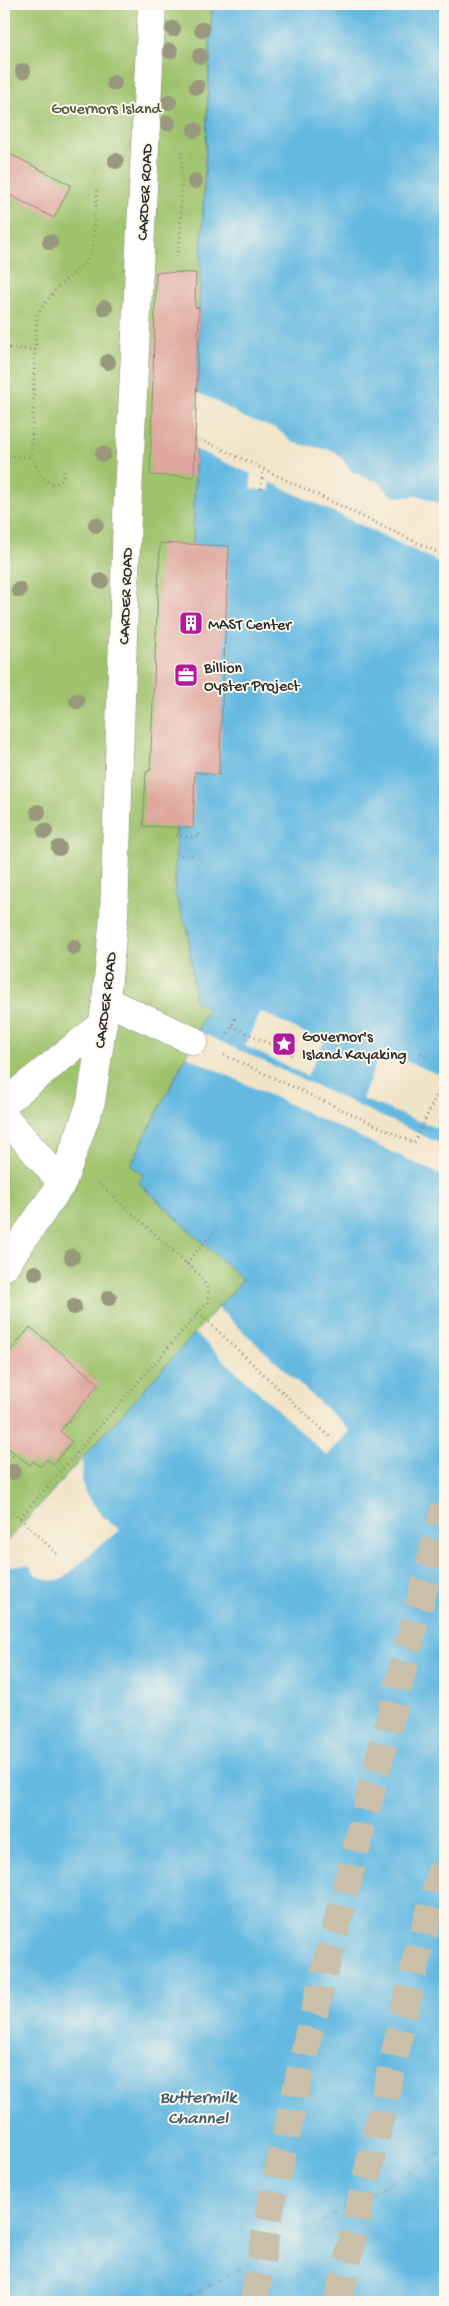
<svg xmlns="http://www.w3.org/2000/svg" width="449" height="2306" font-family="'Gochi Hand',sans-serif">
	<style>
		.green { fill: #9fc36d; stroke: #65774c }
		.water { fill: #65b9e1; stroke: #487286 }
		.pier { fill: #f2e4c8 }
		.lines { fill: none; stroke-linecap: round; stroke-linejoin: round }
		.ferry { stroke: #3f5d6b; stroke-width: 1; stroke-dasharray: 6 5; stroke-linecap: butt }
		.building { fill: #dfa79e }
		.highway-tunnel { stroke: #cabfa9; stroke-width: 28; stroke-dasharray: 28 14; stroke-linecap: butt }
		.minor-casing { stroke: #8e887a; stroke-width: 29 }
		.path { stroke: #8e887a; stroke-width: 3; stroke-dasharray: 1 4; stroke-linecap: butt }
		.minor { stroke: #fff; stroke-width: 28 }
		.tree { fill: #98987d }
		.labels { text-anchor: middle; stroke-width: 4; stroke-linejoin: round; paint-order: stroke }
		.park-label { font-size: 16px; fill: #4e593f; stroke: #fbf7ec }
		.street-label { font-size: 16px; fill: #2b2b2b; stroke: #fbf7ec }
		.poi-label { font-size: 16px; fill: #2b2b2b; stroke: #fbf7ec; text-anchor: start }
		.water-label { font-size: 18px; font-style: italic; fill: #3f5d6b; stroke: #fbf7ec }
	</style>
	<rect width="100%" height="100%" fill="#fbf7ec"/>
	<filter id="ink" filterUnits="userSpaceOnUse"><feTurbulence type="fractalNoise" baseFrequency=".02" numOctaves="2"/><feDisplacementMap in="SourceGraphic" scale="10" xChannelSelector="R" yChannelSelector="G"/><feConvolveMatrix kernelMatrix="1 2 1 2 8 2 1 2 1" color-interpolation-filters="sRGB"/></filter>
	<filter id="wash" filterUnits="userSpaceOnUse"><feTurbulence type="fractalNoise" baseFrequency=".0096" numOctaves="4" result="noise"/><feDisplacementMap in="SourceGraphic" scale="20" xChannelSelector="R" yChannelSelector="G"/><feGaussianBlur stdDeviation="1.12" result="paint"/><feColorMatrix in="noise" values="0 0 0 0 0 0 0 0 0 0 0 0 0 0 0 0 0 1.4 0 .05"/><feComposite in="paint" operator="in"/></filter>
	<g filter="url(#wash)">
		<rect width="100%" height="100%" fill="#f2e4c8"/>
		<!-- green -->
		<path class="green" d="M4,4H212L199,308L193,545L176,836L175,894L188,930L190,950L208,1007L186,1056L131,1165L144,1176L138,1182L243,1280L4,1545Z"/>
		<!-- water -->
		<path class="water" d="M212,4H445V2302H4V1545L243,1280L138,1182L144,1176L131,1165L186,1056L208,1007L195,1002L188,930L175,894L176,836L193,545L199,308Z"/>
		<!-- pier -->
		<path class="pier" d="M197,393L212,399L245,418L277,429L294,443L335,451L352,471L363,477L379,482L391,495L399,497L420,496L440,504L445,508V565L270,482V490L251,489V474L195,449Z
			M261,1012L324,1042L307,1076L245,1046Z
			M198,1031L445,1146V1170L443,1176L186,1056Z
			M381,1051L445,1077V1104L436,1128L362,1099Z
			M218,1308L350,1431L327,1456L195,1333Z
			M83,1458L82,1480L85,1493L103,1517L120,1530L98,1547L63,1579L49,1581L35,1574L29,1565L4,1566V1545Z"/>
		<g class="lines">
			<!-- ferry -->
			<path class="ferry" d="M166,2302L197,2293L445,2151"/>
		</g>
		<g id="blocks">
			<!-- building -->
			<path class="building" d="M4,151L71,185L54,218L4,192Z
				M156,272L196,273L195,307L199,308L194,477L150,475Z
				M160,543L229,546L219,775L195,772L193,828L143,826L146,772L150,771Z
				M30,1327L99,1384L60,1431L72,1442L53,1464L47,1459L40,1467L33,1461L30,1465L4,1445V1359Z"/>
		</g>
	</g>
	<g filter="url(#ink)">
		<use href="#blocks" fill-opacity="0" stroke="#8e887a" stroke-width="1"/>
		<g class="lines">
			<!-- highway-tunnel -->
			<path class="highway-tunnel" d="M254,2302L269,2214L309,2032L445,1506
				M338,2302L417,1957L445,1859"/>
			<!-- minor casing -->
			<g class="minor-casing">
				<path id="minor" d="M106,1001L194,1041
					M4,1103L103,1024
					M4,1116L62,1183
					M4,1267L62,1183L91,1102L106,1001L114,915L127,515L152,4"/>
			</g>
			<!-- path -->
			<path class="path" d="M176,257L180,241L182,149
				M4,348L35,350L31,457L4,456
				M35,350L37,314L57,288L86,262L92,249L97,190
				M195,439L209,443L445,556
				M31,457L38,468L41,477L51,484C62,483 65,478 64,468
				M261,489L263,469
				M176,836L199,837V833
				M176,855H193
				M232,1026L295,1056
				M228,1033L236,1017
				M420,1053L428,1057
				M224,1055L414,1143L440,1088
				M186,1263L219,1226
				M198,1312L332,1439
				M4,1349L8,1353
				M4,1469L14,1454
				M4,1507L20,1518L208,1302V1289L199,1275L99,1183
				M20,1518L57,1554"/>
			<!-- minor -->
			<use href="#minor" class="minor"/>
		</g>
		<!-- trees -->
		<g class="tree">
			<circle cx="173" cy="29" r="8"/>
			<circle cx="202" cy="30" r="8"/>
			<circle cx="170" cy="51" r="8"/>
			<circle cx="200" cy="56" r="8"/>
			<circle cx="23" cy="71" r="8"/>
			<circle cx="114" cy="83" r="8"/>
			<circle cx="197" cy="87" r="8"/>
			<circle cx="169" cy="102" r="8"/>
			<circle cx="168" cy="123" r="8"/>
			<circle cx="195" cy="130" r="8"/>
			<circle cx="116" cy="161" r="8"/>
			<circle cx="195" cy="181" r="8"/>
			<circle cx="50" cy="242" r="8"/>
			<circle cx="105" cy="308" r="8"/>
			<circle cx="108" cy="362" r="8"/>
			<circle cx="103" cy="454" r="8"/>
			<circle cx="96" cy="525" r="8"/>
			<circle cx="101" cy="581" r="8"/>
			<circle cx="19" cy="590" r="8"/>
			<circle cx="77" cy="701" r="8"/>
			<circle cx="38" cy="812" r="8"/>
			<circle cx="45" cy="831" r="8"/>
			<circle cx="59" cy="848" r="8"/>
			<circle cx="74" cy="947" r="8"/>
			<circle cx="72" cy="1257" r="8"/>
			<circle cx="35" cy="1273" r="8"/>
			<circle cx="109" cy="1298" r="8"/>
			<circle cx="74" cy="1307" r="8"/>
			<circle cx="13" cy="1472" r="8"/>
		</g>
	</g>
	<!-- icons -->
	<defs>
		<g id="building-square" transform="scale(1.25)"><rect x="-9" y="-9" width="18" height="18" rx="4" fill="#b5179e" stroke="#fbf7ec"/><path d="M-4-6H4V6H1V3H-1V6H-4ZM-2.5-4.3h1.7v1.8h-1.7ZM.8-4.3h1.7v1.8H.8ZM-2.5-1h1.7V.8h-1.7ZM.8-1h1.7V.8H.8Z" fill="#fff"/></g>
		<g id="office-square" transform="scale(1.25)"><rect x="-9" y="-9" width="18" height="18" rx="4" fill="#b5179e" stroke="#fbf7ec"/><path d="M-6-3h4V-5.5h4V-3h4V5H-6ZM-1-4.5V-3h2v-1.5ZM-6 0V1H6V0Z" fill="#fff"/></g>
		<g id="sight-square" transform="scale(1.25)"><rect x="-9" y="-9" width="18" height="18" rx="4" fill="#b5179e" stroke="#fbf7ec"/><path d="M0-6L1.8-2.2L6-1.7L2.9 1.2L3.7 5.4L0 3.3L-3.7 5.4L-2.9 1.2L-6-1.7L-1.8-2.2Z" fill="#fff"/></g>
	</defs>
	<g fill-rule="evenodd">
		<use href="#building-square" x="191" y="623"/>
		<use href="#office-square" x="186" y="675"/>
		<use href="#sight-square" x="284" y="1044"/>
	</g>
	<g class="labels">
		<!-- park labels -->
		<g class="park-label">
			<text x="106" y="113">Governors Island</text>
		</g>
		<!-- street labels -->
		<g class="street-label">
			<text transform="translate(143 192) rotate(-87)" y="6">CARDER ROAD</text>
			<text transform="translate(124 596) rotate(-88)" y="6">CARDER ROAD</text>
			<text transform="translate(104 1000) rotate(-83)" y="6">CARDER ROAD</text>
		</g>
		<!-- poi labels -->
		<g class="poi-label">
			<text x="208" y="629">MAST Center</text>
			<text x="204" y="672">Billion<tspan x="204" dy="18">Oyster Project</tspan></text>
			<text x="302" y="1041">Governor's<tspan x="302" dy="18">Island Kayaking</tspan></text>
		</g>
		<!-- water labels -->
		<g class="water-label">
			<text x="198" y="2102">Buttermilk<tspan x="198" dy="21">Channel</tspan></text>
		</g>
	</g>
	<!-- margin -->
	<rect width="449" height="2306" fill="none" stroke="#fbf7ec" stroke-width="20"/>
</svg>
